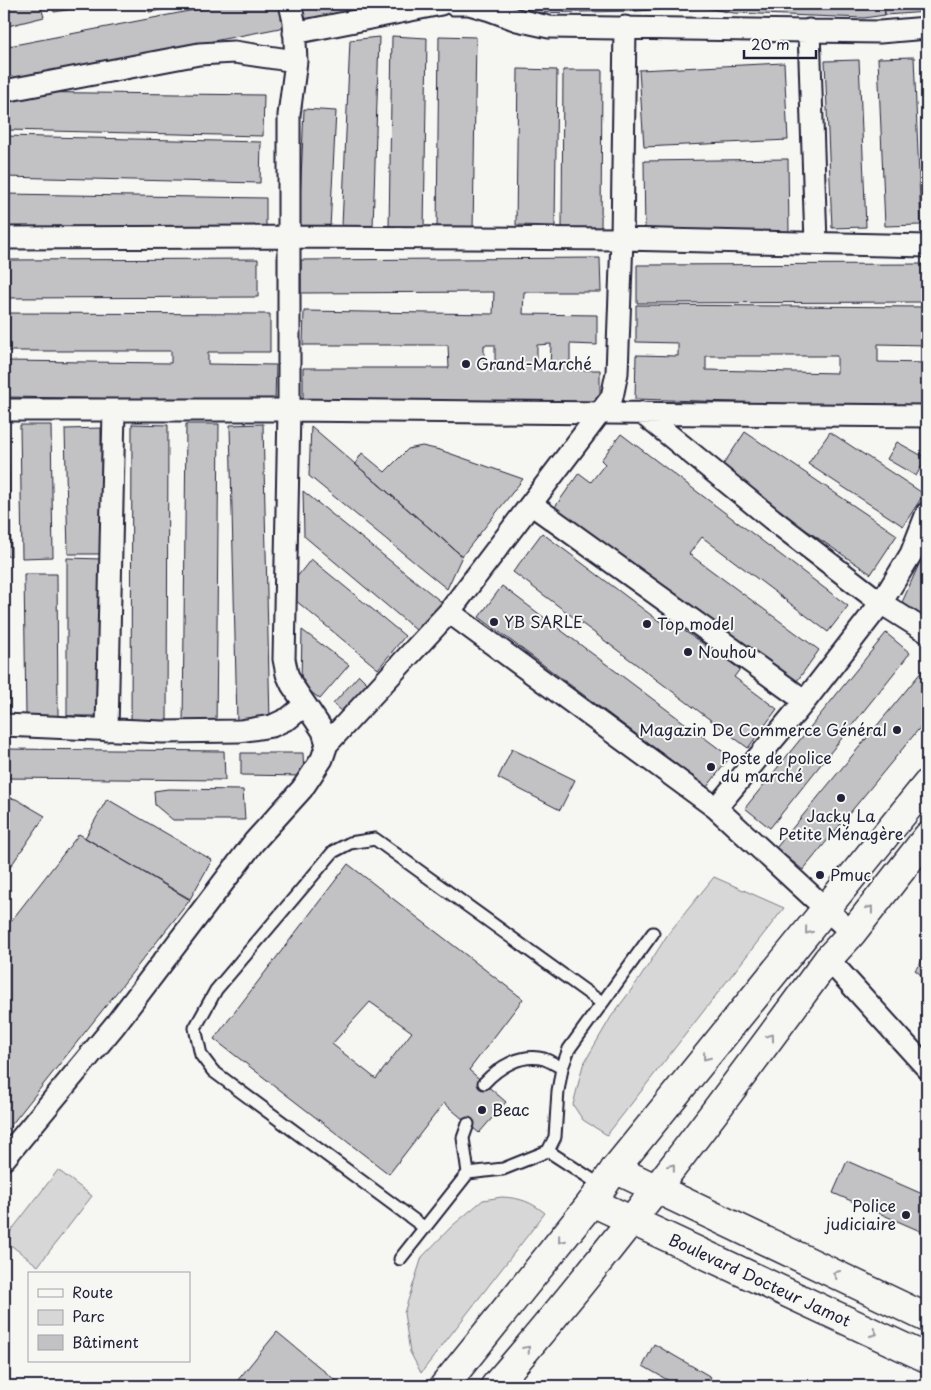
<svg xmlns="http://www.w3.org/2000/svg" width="931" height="1390" font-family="'Playpen Sans',sans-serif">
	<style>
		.green { fill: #d7d7d7; stroke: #7c7c89 }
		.building { fill: #c2c2c4; stroke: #22223b; fill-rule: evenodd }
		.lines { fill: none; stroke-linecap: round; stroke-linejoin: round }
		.lane-casing { stroke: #22223b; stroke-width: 15 }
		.street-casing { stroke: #22223b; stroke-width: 25 }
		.secondary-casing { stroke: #22223b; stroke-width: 31 }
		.lane { stroke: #f6f6f2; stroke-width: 11 }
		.street { stroke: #f6f6f2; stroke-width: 21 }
		.secondary { stroke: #f6f6f2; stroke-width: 28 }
		.oneway { stroke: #9797a0 }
		.poi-dot { fill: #22223b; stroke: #f6f6f2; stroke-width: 2 }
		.labels { text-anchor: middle; stroke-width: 4; stroke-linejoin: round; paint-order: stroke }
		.poi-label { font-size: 16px; fill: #22223b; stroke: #f6f6f2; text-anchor: start }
		.street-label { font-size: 16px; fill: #22223b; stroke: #f6f6f2 }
	</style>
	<rect width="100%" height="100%" fill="#f6f6f2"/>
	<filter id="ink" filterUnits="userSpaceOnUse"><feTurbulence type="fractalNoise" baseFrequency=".02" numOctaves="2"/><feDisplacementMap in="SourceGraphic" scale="10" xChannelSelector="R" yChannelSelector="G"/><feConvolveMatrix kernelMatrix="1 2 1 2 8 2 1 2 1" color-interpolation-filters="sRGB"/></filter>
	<g filter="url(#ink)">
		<!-- green -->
		<path class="green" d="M714,877L784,908L607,1135L583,1120L573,1105L583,1065L611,1017L640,978L668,934Z
			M58,1170L92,1196L38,1266L4,1240Z
			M502,1197C521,1198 531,1202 545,1213L421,1373L410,1352L404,1313L422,1257L452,1226L483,1200Z"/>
		<!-- building -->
		<path class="building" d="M4,4H40L44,17L4,27Z
			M53,4H102L54,12Z
			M148,4H199L149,12Z
			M225,4H280L285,27L4,82V47Z
			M299,4H400L303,22Z
			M527,4H634L636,11L529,13Z
			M634,4H699L700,7L636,11Z
			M700,4H884L885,15L864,18L734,13L700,7Z
			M884,4H927V12L885,15Z
			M392,36L427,38L424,230L389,229Z
			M439,36L476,37L473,231L437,230Z
			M379,37L373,227L342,226L350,40Z
			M914,57L921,225L885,226L878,58Z
			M859,60L866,227L832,228L825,61Z
			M784,63L788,140L644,147L639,70Z
			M518,69L557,70L555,226L516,225Z
			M563,70H602L601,228H562Z
			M7,92L264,95L263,136L7,130Z
			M304,109L336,111L330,228L299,226Z
			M4,136L261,142L260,183L4,177Z
			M788,159L789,233L645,235L644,161Z
			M4,194L266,198V231L4,228Z
			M600,258L601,292H524L523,314L597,315V345L570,344V370H600V402L303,400V368H449L448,345H303L304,311L493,314L494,292L301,293V260ZM551,344L550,369H537V345ZM484,345H495V369H484Z
			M258,259V297L4,298V260Z
			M927,264V302L637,303V265Z
			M636,305L927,307V345L878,344V362L927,363V408L635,399L636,355L678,356V343L636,342ZM706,356H837V373L706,370Z
			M4,313L270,314V352H208V364L276,365L275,401L4,397V361L171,363V351H4Z
			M132,424L168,425L167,726H131Z
			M186,424H219L216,729L183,728Z
			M263,424L270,721L237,722L230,425Z
			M20,425H51L53,557L22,558Z
			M311,426L462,556L447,589L309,476Z
			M101,428L102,554H68L65,429Z
			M4,431H8L11,556H4Z
			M745,432L897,535L871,574L719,471Z
			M830,432L924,494L903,526L808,464Z
			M621,434L848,606L828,632L702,537L689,554L819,650L795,684L555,507L579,473L591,482L605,464L601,460Z
			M897,442L926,458L916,476L887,459Z
			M422,446L440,450L523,479L462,556L355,464L362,453L385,472L408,449Z
			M303,491L444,604L422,635L304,536Z
			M542,533L663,624L667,619L740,669L734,677L777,709L748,748L513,572Z
			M927,546V619L900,607Z
			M67,558L102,559V716H67Z
			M311,559L405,636L378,669L295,600L297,577Z
			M4,561H5L10,718H4Z
			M24,574H57L58,716H26Z
			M502,586L730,757L707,787L479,617Z
			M302,630L349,665L320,699L301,684Z
			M886,633L910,653L770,828L745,808Z
			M927,665V719L803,870L776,848Z
			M359,675L369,685L343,713L333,704Z
			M4,749L224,751L225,780L4,778Z
			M512,749L575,780L560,810L498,778Z
			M241,753H303L304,776L241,775Z
			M168,789L243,790L245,820H173L155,805L154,791Z
			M4,797L16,799L45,816L4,876Z
			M107,799L212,860L190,899L85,838Z
			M79,834L190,900L4,1134V930Z
			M348,864L523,999L469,1070L506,1102L479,1133L444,1103L389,1174L214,1039ZM370,1002L412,1032L376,1079L332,1044Z
			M927,954V980L915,970Z
			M847,1161L927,1196V1234L833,1193Z
			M277,1332L341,1385L340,1386H233Z
			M654,1344L711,1377L706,1386H678L643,1366Z"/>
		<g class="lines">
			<!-- lane casing -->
			<g class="lane-casing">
				<path id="lane" d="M484,1083C499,1067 521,1053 544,1059C550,1061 556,1065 562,1068
					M468,1124L463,1138L468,1173
					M548,1151L555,1137L558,1091L562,1068L569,1049L653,933
					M425,1228L213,1071L201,1055L195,1028L216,990L333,852L350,843L375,839L602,1003
					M400,1259L468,1173L503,1169L548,1151L602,1186"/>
			</g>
			<!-- street casing -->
			<g class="street-casing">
				<path id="street" d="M453,4H469L490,10L517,20L549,27L880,32L927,28
					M809,30L816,243
					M294,33L441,4
					M4,91L199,54L234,52L296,61
					M4,238L289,237L622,239L927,246
					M4,410H289L927,416
					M642,413L772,519L881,603L927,632
					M531,504L805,701
					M449,612L716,808L852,933
					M4,725L162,732L240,731L272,726L289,718L305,705
					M107,730L114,410
					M327,744L449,612L612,397L617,373L622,239L625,27
					M716,808L805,701L881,603L911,554L927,513
					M828,959L927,1068
					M4,1159L115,1025L254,842L302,789L322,759L327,744L323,731L292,685L287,674L284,659L289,410V115L296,61L294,21L290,4"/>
			</g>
			<!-- secondary casing -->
			<g class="secondary-casing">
				<g id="secondary">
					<path d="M615,1169L927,1318"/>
					<path id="s1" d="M592,1202L927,1358"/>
					<path d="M444,1386L592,1202L615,1169L927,784"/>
					<path d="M495,1386C613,1250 721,1105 828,959L852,933L927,837"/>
				</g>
			</g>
			<!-- lane -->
			<use href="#lane" class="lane"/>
			<!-- street -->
			<use href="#street" class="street"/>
			<!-- secondary -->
			<use href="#secondary" class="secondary"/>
		</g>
		<!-- one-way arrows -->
		<defs><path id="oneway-chevron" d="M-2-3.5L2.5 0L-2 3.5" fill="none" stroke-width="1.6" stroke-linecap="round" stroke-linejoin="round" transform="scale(1.25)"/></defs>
		<g class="oneway">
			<use href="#oneway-chevron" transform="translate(870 909) rotate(-52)"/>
			<use href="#oneway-chevron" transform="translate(808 931) rotate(129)"/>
			<use href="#oneway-chevron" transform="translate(771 1037) rotate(-54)"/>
			<use href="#oneway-chevron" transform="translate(706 1057) rotate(129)"/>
			<use href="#oneway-chevron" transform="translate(672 1167) rotate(-52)"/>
			<use href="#oneway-chevron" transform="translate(561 1240) rotate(129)"/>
			<use href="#oneway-chevron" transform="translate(836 1274) rotate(-155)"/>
			<use href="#oneway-chevron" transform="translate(874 1333) rotate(25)"/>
			<use href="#oneway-chevron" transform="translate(527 1349) rotate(-49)"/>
		</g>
	</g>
	<!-- markers -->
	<g class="poi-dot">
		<circle cx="466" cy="364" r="5"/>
		<circle cx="494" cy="622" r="5"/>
		<circle cx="647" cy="624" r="5"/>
		<circle cx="688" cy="652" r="5"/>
		<circle cx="897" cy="730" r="5"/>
		<circle cx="711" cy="767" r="5"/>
		<circle cx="841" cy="798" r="5"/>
		<circle cx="820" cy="875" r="5"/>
		<circle cx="482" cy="1110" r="5"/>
		<circle cx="906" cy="1215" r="5"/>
	</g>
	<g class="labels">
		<!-- poi labels -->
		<g class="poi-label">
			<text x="476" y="370">Grand-Marché</text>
			<text x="504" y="628">YB SARLE</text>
			<text x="657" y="630">Top model</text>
			<text x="698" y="658">Nouhou</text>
			<text x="887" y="736" text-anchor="end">Magazin De Commerce Général</text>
			<text x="721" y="764">Poste de police<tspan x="721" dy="18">du marché</tspan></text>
			<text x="841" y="822" text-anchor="middle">Jacky La<tspan x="841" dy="18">Petite Ménagère</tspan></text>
			<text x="830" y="881">Pmuc</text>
			<text x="492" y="1116">Beac</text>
			<text x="896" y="1212" text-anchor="end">Police<tspan x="896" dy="18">judiciaire</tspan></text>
		</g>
		<!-- street labels -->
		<g class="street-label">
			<text dy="6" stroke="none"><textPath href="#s1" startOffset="185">Boulevard Docteur Jamot</textPath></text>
		</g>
	</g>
	<!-- margin -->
	<rect width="931" height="1390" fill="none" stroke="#f6f6f2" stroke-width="20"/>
	<rect x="10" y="10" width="911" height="1370" fill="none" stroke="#22223b" stroke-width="2" filter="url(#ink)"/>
	<!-- legend -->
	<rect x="28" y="1272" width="162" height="90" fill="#f6f6f2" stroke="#a1a1a9"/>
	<rect x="38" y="1289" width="25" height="8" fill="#f6f6f2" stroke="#a1a1a9"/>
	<text x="72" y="1298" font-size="15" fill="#22223b">Route</text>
	<rect x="38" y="1310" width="25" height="15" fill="#d7d7d7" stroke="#a1a1a9"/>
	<text x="72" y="1322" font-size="15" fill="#22223b">Parc</text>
	<rect x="38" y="1335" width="25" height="15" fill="#c2c2c4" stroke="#a1a1a9"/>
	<text x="72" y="1348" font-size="15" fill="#22223b">Bâtiment</text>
	<!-- scale -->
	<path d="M744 50v8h72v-8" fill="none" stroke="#22223b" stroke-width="2.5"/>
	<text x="751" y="50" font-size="15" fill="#22223b" stroke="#f6f6f2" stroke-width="4" paint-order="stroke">20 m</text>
</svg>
